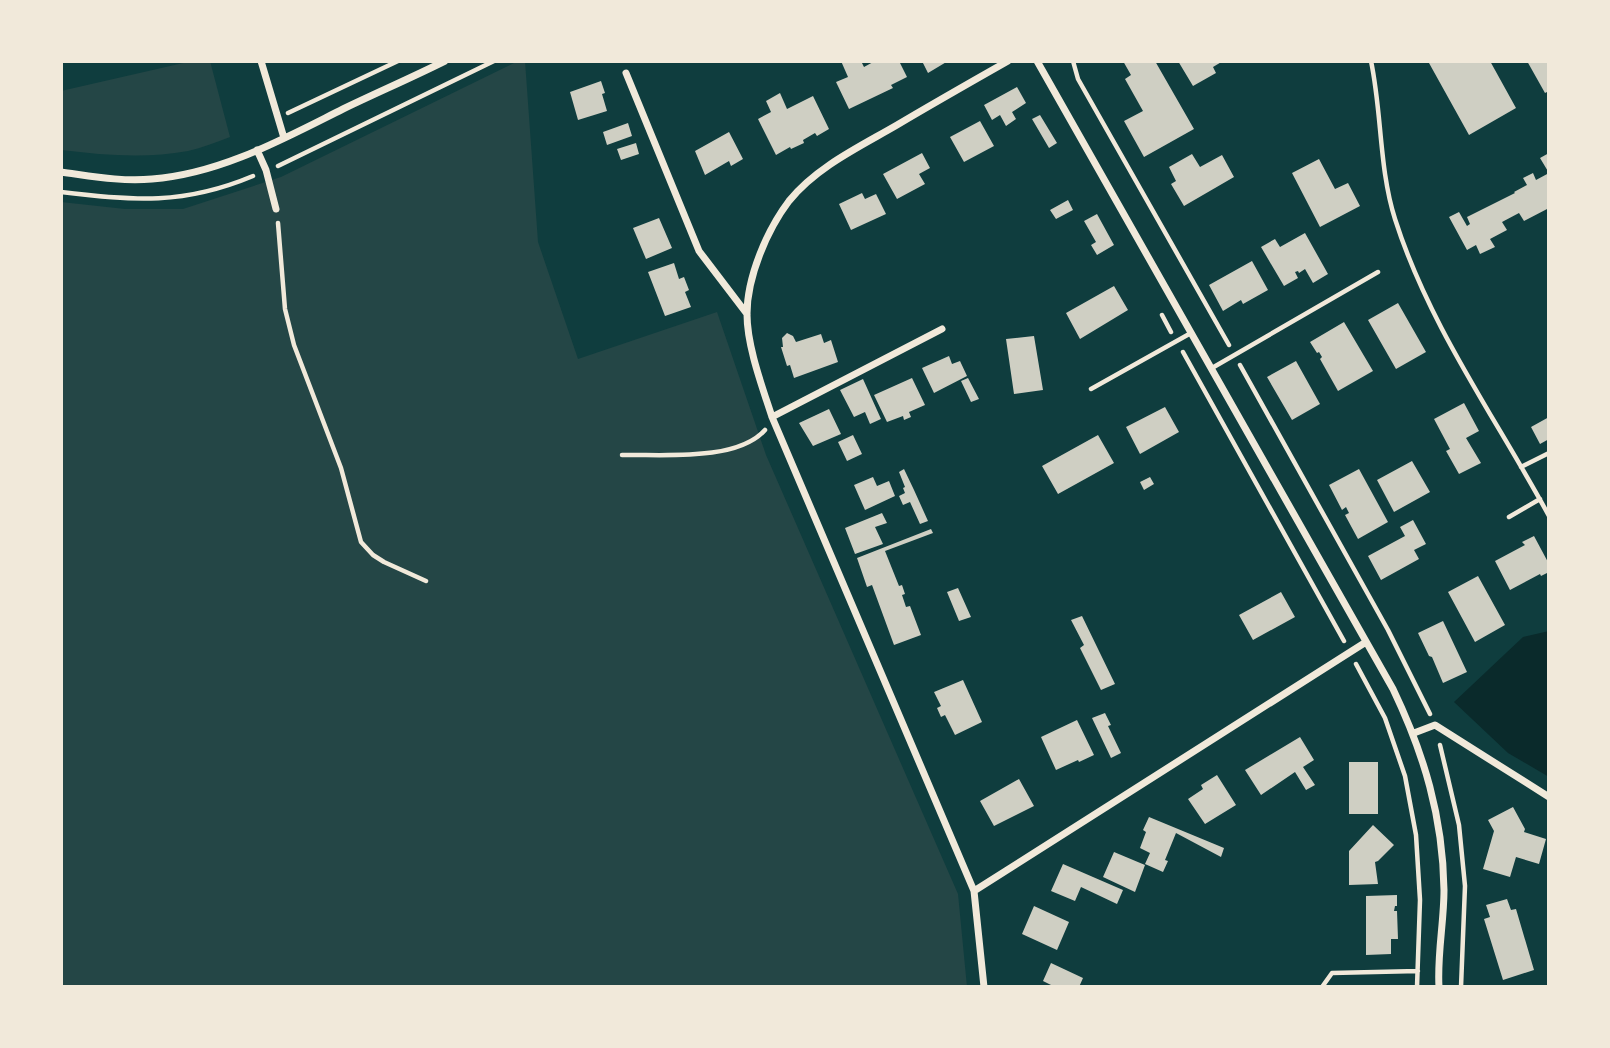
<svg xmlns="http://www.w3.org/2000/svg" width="1610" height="1048" font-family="'Public Sans',sans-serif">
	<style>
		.green { fill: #244646 }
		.water { fill: #0a2a2b }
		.building { fill: #cfcfc3 }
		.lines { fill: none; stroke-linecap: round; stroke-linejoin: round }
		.path { stroke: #f1e9da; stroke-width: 4.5 }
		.service { stroke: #f1e9da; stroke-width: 4.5 }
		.minor { stroke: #f1e9da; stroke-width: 7 }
	</style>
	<rect width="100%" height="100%" fill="#0f3d3e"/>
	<!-- green -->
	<path class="green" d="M192,61H210L230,137C216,142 202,148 188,151C145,159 104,155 61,150V91Z
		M518,61H525L538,242L578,359L717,312L766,455L958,894L967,987H61V202L125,209H183L281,177Z"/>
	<!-- water -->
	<path class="water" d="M1549,631V777L1508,753L1454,702L1523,637Z"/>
	<!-- building -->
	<path class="building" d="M841,61H861L864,67L875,61H899L907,77L891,85L893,88L849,109L836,82L848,77Z
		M922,61H948L928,73Z
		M1123,61H1155L1194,129L1144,157L1124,121L1143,111L1125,79L1131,75Z
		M1178,61H1223L1213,67L1216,73L1193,86Z
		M1433,61H1490L1516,108L1469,135L1429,63Z
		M1527,61H1549V91L1545,93Z
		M601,81L605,93L602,94L607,111L578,120L570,92Z
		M1017,87L1026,103L1012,112L1016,119L1006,126L1000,115L992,120L984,105Z
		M780,93L787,109L813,96L829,129L817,136L815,133L803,140L804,143L791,149L790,147L776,155L758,119L771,112L766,101Z
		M1040,115L1057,143L1049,148L1032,119Z
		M980,121L994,146L964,162L950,137Z
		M628,123L632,136L607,145L603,132Z
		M729,132L743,159L731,166L729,161L705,175L695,151Z
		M636,143L639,154L621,160L617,149Z
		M922,153L930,168L919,174L925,184L897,199L883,174Z
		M1549,153V208L1524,221L1519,213L1502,222L1507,230L1490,239L1495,247L1480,254L1476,245L1467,250L1449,217L1459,212L1467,226L1470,224L1467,217L1515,193L1514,192L1527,185L1523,178L1533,173L1536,180L1549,173L1540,158Z
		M1192,154L1200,167L1222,155L1234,177L1184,206L1171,184L1176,181L1169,167Z
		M1319,159L1335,189L1348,183L1360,206L1320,227L1292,173Z
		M862,193L865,199L876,194L886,214L851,230L839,204Z
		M1068,200L1073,210L1056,219L1050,210Z
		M1097,214L1114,245L1097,255L1091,245L1096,242L1084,221Z
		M659,218L672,248L646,259L633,228Z
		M1305,233L1328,274L1313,283L1305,269L1299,273L1298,271L1295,272L1298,278L1284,286L1261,247L1275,239L1280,247Z
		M1252,261L1268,290L1243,304L1241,300L1223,311L1209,285Z
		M674,263L679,279L684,277L689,290L685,292L691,307L665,316L648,272Z
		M1114,286L1128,310L1080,339L1066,313Z
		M1398,303L1426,352L1396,369L1368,320Z
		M1344,322L1373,371L1338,391L1320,359L1322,357L1319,352L1317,353L1310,342Z
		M787,333L793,336L796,342L821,334L824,343L831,340L838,362L794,378L790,365L787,366L781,347H783L782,338Z
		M1034,336L1043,390L1014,394L1006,339Z
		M949,356L952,364L960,361L967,376L934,393L922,368Z
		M1296,361L1320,404L1292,420L1267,377Z
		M912,378L925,405L909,412L911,417L904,420L903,416L887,422L874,395Z
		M968,378L979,399L971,402L961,381Z
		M863,379L881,419L870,424L865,412L854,417L840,390Z
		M1464,403L1479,431L1466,438L1481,463L1459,474L1446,451L1450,449L1434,419Z
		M1165,407L1179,432L1140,454L1126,427Z
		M829,409L841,434L813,446L799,423Z
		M1549,417V439L1540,444L1531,427Z
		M853,435L862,454L847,461L838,442Z
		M1098,435L1114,463L1058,494L1042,466Z
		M1412,461L1430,492L1394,512L1377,480Z
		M904,469L914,490L928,521L920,524L910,502L903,505L899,496L905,493L903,488L905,487L899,472Z
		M1359,469L1388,522L1358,539L1345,515L1349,513L1346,507L1342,510L1329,485Z
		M873,477L877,486L889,481L895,496L865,510L854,485Z
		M1150,477L1154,484L1144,490L1140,482Z
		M882,513L887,523L875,527L883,544L855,554L845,528Z
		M1413,520L1426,544L1414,550L1419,559L1381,580L1368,556L1405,536L1400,527Z
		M931,529L933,533L885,551L899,586L902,585L905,594L902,595L906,607L910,606L921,635L894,645L872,585L867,587L857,558Z
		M1534,536L1549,564V572L1541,576L1540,574L1510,590L1495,561L1525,545L1522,542Z
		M1478,576L1505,625L1475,642L1448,592Z
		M958,588L971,617L959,621L947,592Z
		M1281,592L1295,617L1253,640L1239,615Z
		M1082,616L1115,684L1101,690L1080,648L1084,645L1071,620Z
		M1443,621L1467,672L1443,683L1432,657L1429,656L1418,633Z
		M963,680L982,722L955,735L945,715L941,717L937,708L941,706L934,692Z
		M1105,713L1111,725L1108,726L1121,753L1111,758L1092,718Z
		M1077,720L1094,755L1079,762L1078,760L1056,770L1041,737Z
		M1300,737L1314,760L1303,767L1315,785L1306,790L1295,772L1261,795L1245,770Z
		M1349,762H1378V814H1349Z
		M1217,775L1236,805L1205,824L1188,799L1203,789L1201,785Z
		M1019,779L1034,806L994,826L980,801Z
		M1513,807L1525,829L1524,832L1546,839L1539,864L1516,857L1510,877L1483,869L1494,831L1488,820Z
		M1149,817L1224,848L1221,857L1176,833L1165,860L1168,861L1163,872L1145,864L1150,853L1140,848L1146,832L1143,830Z
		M1373,825L1394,845L1378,861L1375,862L1378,884L1349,885V851Z
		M1114,852L1145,865L1135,892L1103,877Z
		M1063,864L1123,890L1117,904L1081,887L1075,901L1051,891Z
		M1397,895V906H1395L1394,911H1397L1398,939H1391V954L1366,955V896Z
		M1507,899L1511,910L1516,909L1534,970L1503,980L1484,919L1490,917L1486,905Z
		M1034,906L1069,922L1057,950L1022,934Z
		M1051,963L1083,978L1079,987H1050L1051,985L1043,981Z"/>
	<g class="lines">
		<!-- path -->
		<path class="path" d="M1073,61L1078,79L1229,345
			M1371,61C1382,113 1379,169 1395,219C1429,326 1496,418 1549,516
			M288,113L398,61
			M278,166L494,61
			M61,192C134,201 184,205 253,176
			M278,223L285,309L294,345L341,468L361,542L373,555L384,562L426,581
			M1162,315L1171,332
			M1183,352L1344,641
			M1240,365L1388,630L1430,714
			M622,455C661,454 737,462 765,430
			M1521,467L1549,453
			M1509,517L1540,499
			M1356,664L1385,718L1405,776L1416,835L1420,900L1417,987
			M1440,745L1459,825L1465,886L1461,987
			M1322,987L1332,973L1418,971"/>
		<!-- service -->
		<path class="service" d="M1212,368L1378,272
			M1091,389L1191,333"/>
		<!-- minor -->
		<path class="minor" d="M261,61L284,138
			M1037,61L1393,689C1424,754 1443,817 1444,890C1444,922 1437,955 1439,987
			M626,73L699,251L747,314
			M257,150L266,170L276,209
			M61,172C91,176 122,182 152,179C220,174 283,139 343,109C376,93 411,78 445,61
			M772,417L942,329
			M1414,733L1435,725L1549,797
			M974,891L1366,642
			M984,987L974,891L772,417C762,386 747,346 747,314C747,277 767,230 789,201C816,167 861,146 897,125C934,103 971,82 1008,61"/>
	</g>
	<!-- border -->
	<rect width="1610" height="1048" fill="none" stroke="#f1e9da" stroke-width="126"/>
</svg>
